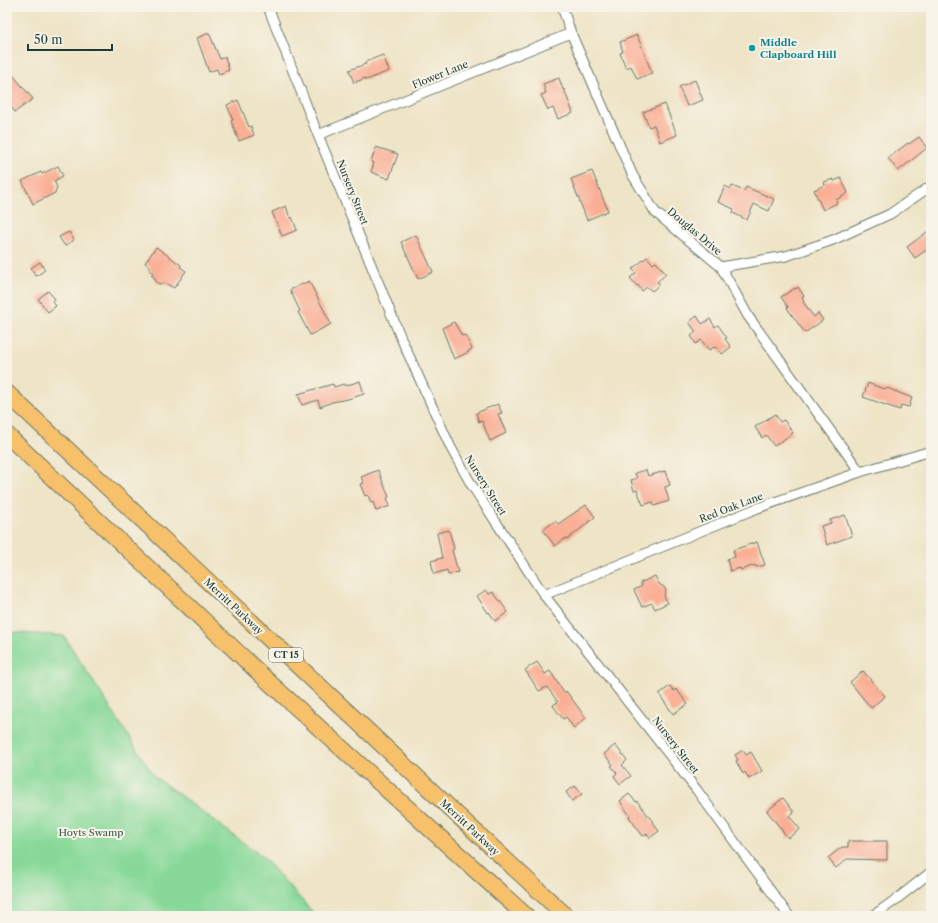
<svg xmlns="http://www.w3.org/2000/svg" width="938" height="923" font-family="'Libre Caslon Text',serif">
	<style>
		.green { fill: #88d999; stroke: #548b66 }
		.building { fill: #faae94 }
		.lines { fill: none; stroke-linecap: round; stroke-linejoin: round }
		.minor-casing { stroke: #677767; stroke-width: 11 }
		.motorway-casing { stroke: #677767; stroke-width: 18 }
		.minor { stroke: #fff; stroke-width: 9 }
		.motorway { stroke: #f7c06b; stroke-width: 16 }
		.culture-dot { fill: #0f9aa8; stroke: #f7f3e8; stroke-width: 1.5 }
		.labels { text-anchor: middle; stroke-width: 4; stroke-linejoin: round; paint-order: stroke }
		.shield { fill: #f7f3e8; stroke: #60746a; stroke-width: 1 }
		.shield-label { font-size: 9px; font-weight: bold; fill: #1f3d34 }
		.culture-label { font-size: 10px; font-weight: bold; fill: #0d838f; stroke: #f7f3e8; text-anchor: start }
		.street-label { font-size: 10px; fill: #1f3d34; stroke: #f7f3e8 }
		.park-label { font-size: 10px; fill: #345c48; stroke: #f7f3e8 }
	</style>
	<rect width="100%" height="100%" fill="#f7f3e8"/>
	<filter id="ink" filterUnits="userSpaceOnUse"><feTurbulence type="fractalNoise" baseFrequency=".025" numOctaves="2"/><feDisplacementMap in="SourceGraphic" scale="8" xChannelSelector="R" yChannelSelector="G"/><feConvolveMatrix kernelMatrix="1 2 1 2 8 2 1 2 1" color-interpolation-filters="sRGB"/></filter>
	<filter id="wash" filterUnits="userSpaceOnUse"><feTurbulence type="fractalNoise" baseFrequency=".012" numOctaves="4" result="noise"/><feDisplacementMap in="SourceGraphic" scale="16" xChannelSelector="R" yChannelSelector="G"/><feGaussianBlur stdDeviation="0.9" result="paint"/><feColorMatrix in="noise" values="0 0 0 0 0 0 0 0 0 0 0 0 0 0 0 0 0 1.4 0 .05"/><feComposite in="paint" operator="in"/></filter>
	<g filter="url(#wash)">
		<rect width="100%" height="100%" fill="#eee4c6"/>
		<!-- green -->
		<path class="green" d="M7,632L64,636L154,776L264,858L316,916H7Z"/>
		<g id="blocks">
			<!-- building -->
			<path class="building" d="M209,33L220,59L225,57L229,70L219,74L217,69L209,72L197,38Z
				M637,35L652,73L637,79L631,66L626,68L620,53L623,52L620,42Z
				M383,55L389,71L366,80L365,78L354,83L349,70L366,64L365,62Z
				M7,68L33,99L15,112L7,102Z
				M559,78L563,90L564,89L573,113L558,119L553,108L548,110L541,95L546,93L543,84Z
				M695,80L703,100L687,106L679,87Z
				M238,100L249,127L251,126L254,135L239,141L231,121L233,120L227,105Z
				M665,104L677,135L660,142L654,125L649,127L643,112Z
				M919,137L927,148L898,171L888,158L908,143L909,144Z
				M376,147L398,154L389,179L371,172L374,163L371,162Z
				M58,166L63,176L54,181L57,187L55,193L33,204L22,181L41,172L42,174Z
				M592,171L608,211L587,220L571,179Z
				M841,178L848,193L836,200L837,203L823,210L814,190L825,185L824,182L833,179L834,181Z
				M725,186L731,189L732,186L744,191L746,187L774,199L769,211L754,204L747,220L733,213L734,209L718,202Z
				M286,206L290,218L292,217L297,230L282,236L272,212Z
				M931,229V247L915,258L907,247Z
				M69,232L74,240L65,246L59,237Z
				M416,235L433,272L418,279L401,242Z
				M156,247L181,265L180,267L186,271L174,288L165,283L159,284L156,282L155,278L151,275L153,273L149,270L151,267L145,263Z
				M647,257L653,264L656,262L666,274L657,282L660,284L652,291L647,287L642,291L638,285L637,286L630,278L636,273L632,269Z
				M40,262L45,270L36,276L31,268Z
				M309,281L331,324L310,335L298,312L300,311L290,290Z
				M798,287L804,296L802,297L804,301L803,302L814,317L818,313L823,320L805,333L787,308L788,307L781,297L795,288L796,289Z
				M48,291L55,299L52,301L56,306L48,312L38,299Z
				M697,316L702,324L710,319L715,327L718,325L727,338L725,339L731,347L722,354L717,347L715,348L714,347L709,350L701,340L696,344L691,336L696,332L689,322Z
				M454,322L462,336L465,335L472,349L468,351L469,352L454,359L442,328Z
				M360,381L364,394L348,399L332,402L320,407L318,400L302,405L298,394L333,384L334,387L344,384L345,386Z
				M868,383L881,388L886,389L887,388L912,398L909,407L901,405L900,410L863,397Z
				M498,404L502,413L498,414L506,433L490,441L482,421L479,422L476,413Z
				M775,414L780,422L784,420L793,433L774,446L766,435L762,438L755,427Z
				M378,470L389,497L387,498L390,506L376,511L373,502L371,503L368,495L365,496L360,484L364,483L361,477Z
				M646,470L648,476L665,471L670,485L665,487L669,501L654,506L653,502L643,505L637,490L634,491L631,480L637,478L635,473Z
				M586,505L595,517L568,539L566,538L555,546L543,530L555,521L558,524Z
				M845,515L852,536L827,545L821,526L831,523L830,520Z
				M449,530L454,549L452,550L458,572L448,575L447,570L434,574L431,561L442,558L437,533Z
				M757,542L765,565L756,567L755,565L741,570L740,568L730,571L727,559L735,557L733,550Z
				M655,576L659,584L664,587L666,591L664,596L668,603L655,609L652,603L642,607L634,590L642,586L640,583Z
				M486,590L489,594L493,592L508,612L495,621L489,612L488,613L477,596Z
				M537,662L545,674L550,671L564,693L566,691L586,718L574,728L566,717L563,719L554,707L553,705L558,702L547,687L539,691L525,670Z
				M863,671L885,696L871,708L850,682Z
				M670,686L674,691L676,689L688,704L673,714L659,694Z
				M615,745L627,760L622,765L631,776L620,784L614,776L617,773L611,766L613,765L604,754Z
				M743,750L746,755L751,752L762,771L749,779L745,772L743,774L736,761L738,760L735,755Z
				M575,786L582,794L572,801L566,792Z
				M629,794L636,802L637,801L656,826H655L659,831L650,838L647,834L643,836L629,817L630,816L620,801Z
				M783,798L794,812L789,816L800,829L788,838L767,811Z
				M848,841H887V860L847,859L836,868L828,858L842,847H848Z"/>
		</g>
	</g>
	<g filter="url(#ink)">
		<use href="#blocks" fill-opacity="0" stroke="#677767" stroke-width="1"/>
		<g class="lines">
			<!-- minor casing -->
			<g class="minor-casing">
				<path id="minor" d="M268,7L318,135L401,338L451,448L471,484L544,595L696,789L789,916
					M562,7L571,33L632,174L655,212L721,267L748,316L860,472
					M318,135L571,33
					M721,267L786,256L833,240L890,214L931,186
					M544,595L755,509L860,472L931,451
					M873,916L898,898L931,872"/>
			</g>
			<!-- motorway casing -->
			<g class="motorway-casing">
				<path id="motorway" d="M7,393L454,812L566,916
					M7,435L271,684L526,916"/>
			</g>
			<!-- minor -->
			<use href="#minor" class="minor"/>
			<!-- motorway -->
			<use href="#motorway" class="motorway"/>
		</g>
	</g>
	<!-- markers -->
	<circle class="culture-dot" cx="752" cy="48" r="4"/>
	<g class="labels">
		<!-- shield labels -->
		<rect class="shield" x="269" y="648" width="34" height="14" rx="3"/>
		<g class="shield-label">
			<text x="286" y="658">CT 15</text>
		</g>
		<!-- culture labels -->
		<g class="culture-label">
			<text x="760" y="46">Middle<tspan x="760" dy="12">Clapboard Hill</tspan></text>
		</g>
		<!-- street labels -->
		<g class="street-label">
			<text transform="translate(440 74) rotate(-22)" y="4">Flower Lane</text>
			<text transform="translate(353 192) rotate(68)" y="4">Nursery Street</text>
			<text transform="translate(695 231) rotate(40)" y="4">Douglas Drive</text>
			<text transform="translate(486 485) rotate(58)" y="4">Nursery Street</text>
			<text transform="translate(731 507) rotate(-21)" y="4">Red Oak Lane</text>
			<text transform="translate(234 606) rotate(43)" y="4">Merritt Parkway</text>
			<text transform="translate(676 745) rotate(52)" y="4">Nursery Street</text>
			<text transform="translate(470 827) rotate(43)" y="4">Merritt Parkway</text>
		</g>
		<!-- park labels -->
		<g class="park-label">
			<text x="91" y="836">Hoyts Swamp</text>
		</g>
	</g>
	<!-- margin -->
	<rect width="938" height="923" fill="none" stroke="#f7f3e8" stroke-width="24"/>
	<!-- scale -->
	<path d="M28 44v6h84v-6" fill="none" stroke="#1f3d34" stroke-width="2"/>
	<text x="34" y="44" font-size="12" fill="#1f3d34" stroke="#f7f3e8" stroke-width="3" paint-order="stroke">50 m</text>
</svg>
